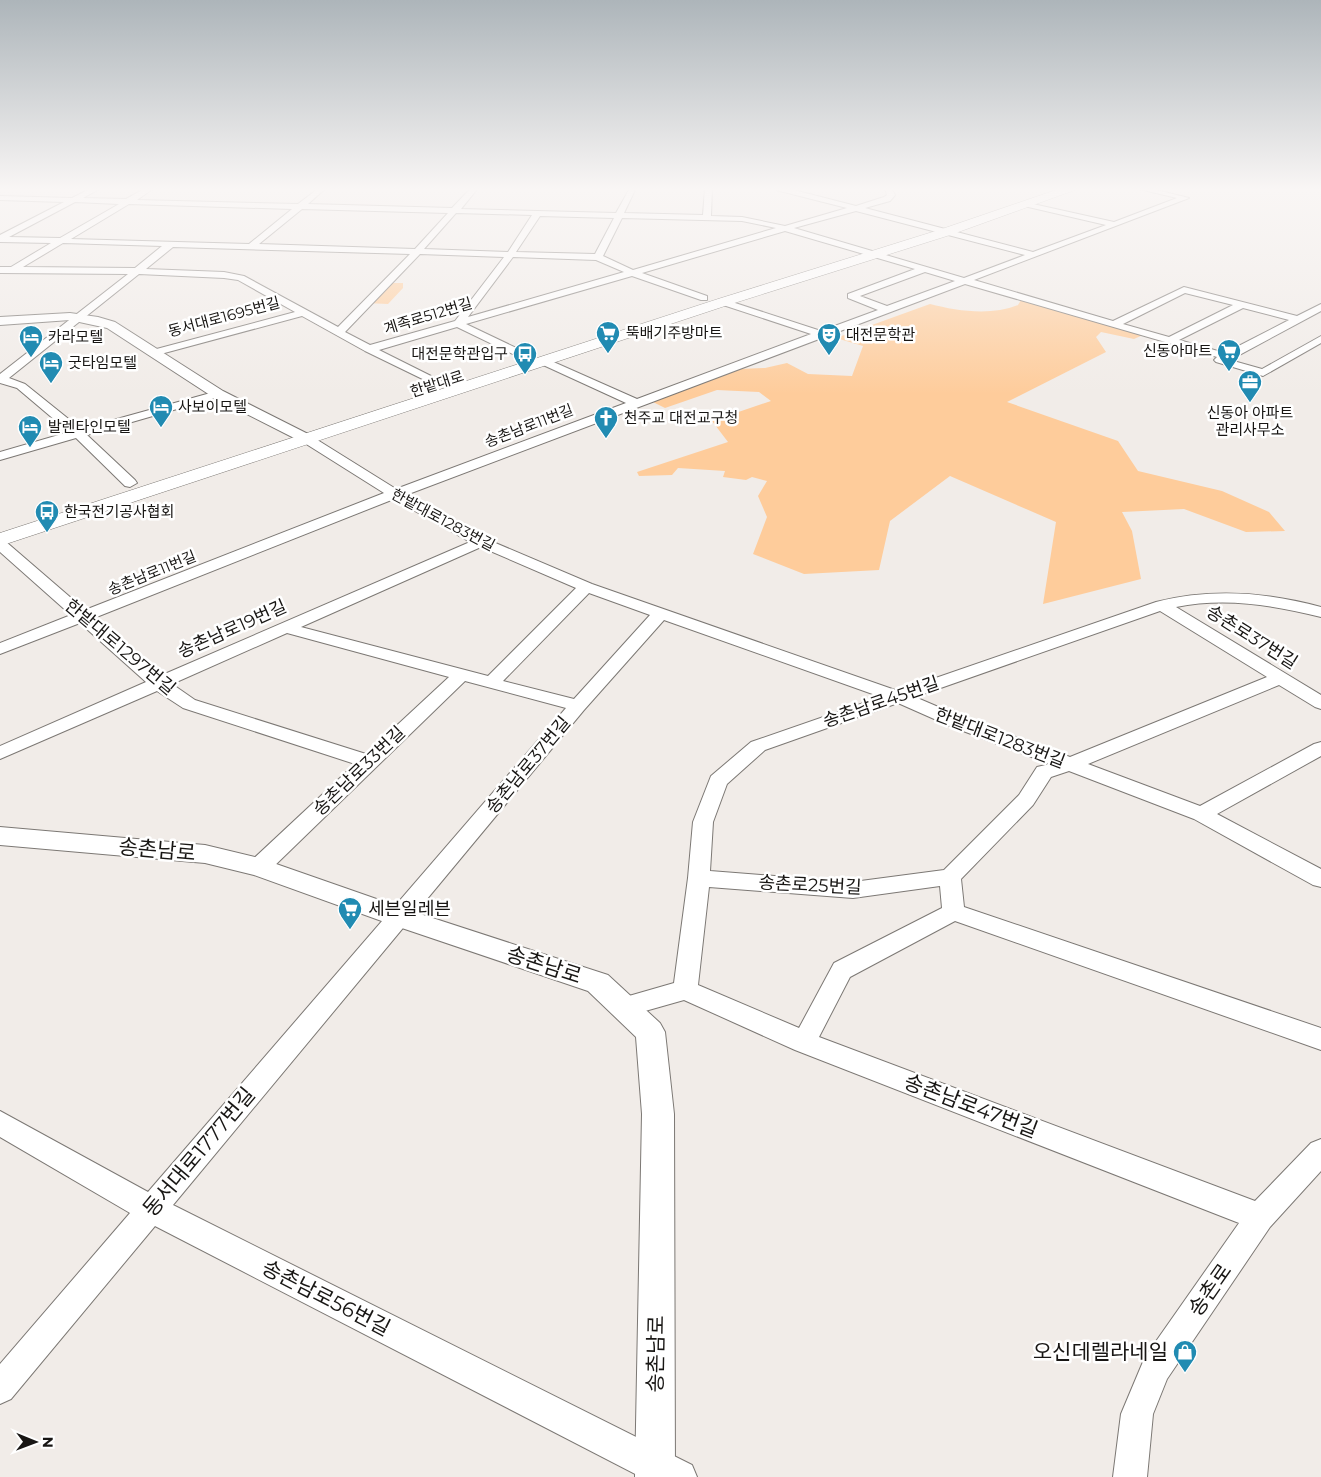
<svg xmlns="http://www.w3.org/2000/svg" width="1321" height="1477" font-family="Montserrat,'Noto Sans KR',sans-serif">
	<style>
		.green { fill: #fecc9b }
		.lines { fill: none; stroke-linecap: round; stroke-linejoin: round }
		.minor-casing { stroke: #7c7874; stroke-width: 2 }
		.tertiary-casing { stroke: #7c7874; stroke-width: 2 }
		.primary-casing { stroke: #7c7874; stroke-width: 1 }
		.minor { fill: #fff; fill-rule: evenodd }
		.tertiary { fill: #fff; fill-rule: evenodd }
		.primary { fill: #fff; fill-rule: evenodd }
		.labels { text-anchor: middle; stroke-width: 5; stroke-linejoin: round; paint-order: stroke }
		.far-street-label { font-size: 15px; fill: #181614; stroke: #fff }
		.far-poi-label { font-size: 15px; fill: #181614; stroke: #fff; text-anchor: start }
		.street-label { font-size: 18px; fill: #181614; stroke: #fff }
		.poi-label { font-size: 18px; fill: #181614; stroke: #fff; text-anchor: start }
		.near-street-label { font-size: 21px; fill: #181614; stroke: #fff }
		.near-poi-label { font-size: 21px; fill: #181614; stroke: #fff; text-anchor: end }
	</style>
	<rect width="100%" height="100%" fill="#f1ece8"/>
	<!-- green -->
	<path class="green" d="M387,283H403V288L388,304L365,303Z
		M1021,300L1143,335L1134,339L1101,332L1096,337L1106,352L1007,402L1118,441L1138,471L1222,491L1269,512L1285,531L1246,532L1184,509L1122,512L1132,531L1141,579L1043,604L1056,522L950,476L890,521L879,570L804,574L753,554L767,517L758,496L767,481L752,477L746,480L723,477L725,471L678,468L672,475L639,476L637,472L728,442L712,421L771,401L759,392L717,390L665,408L651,401L738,369L765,368L787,363L808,374L852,376L863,346L836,338L930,304C957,311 991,316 1018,305Z"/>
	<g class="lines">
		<!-- minor casing -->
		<g class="minor-casing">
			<path id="minor" d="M92,188H101L83,198L126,199L146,188H154L137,200L298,204L319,188H326L308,204L452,208L471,188H478L461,209L616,213L630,188H636L624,213L703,215L705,188H712L711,216L742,217L785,226L847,208L776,190V188H786L856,206L884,197L887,195L885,188H891L895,195L890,201L865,208L1033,252L1106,225L1024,206V202L1114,222L1177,198L1135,188H1148L1189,198L974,280L1113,321L1184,287L1297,316L1321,304V311L1230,360L1262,369L1321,336V343L1263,376L1216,362L1214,360L1217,357L965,284L406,495L486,539L592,584L898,691L1156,602C1212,588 1266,592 1321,607V617C1273,605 1225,597 1176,607L1321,695V709L1315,707L1279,685L1088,764L1200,806L1314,744L1321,742V756L1217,814L1321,869V887L1313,885L1194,819L1069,771L1051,777L1033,805L961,879L964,907L1321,1028V1050L955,921L850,977L819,1037L1255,1201L1311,1143L1321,1139V1171L1270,1227L1167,1379L1153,1414L1147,1477H1113L1121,1414L1145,1357L1239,1223L795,1050L684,1000L624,1017L615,1014L612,1007L615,1000L674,983L688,878L693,822L711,776L751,742L881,697L664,620L584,710L173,1205L692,1465L697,1477H641L155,1226L11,1399L0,1404V1364L130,1213L0,1137V1111L148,1192L566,708L465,681L267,873L259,875L251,873L248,867L251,861L355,764L183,708L157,691L0,759V746L146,682L80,623L0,654V643L71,615L0,552V540L5,541L85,610L384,493L303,442L301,439L303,436H311L396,489L626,403L541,364L539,362L541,360H549L637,399L811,334L720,304V300H726L821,331L878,310L848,298V294L915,269L785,231L642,273L707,296V300H701L632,276L466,324L529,354L530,356L529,358H521L457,327L379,350L443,382L445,384L439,387L365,351L302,316L157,355H149L148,353L149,351L295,312L238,280L224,278L139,274L9,378L25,384L81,429L214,392H222L224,394L222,396L87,435L135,480L137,483L130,487L125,486L76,438L0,460V452L69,432L17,388L0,383V374L128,274L0,273V267H11L51,243L0,242V235L64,202L0,200V196L72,198ZM75,202L119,204L60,238L9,237ZM129,204L292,209L249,244L71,239ZM302,209L448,213L415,249L259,244ZM856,211L1025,255L964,278L794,228ZM456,213L532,215L508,252L424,249ZM540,216L614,218L595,254L516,252ZM622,218L742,221L776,228L633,270L603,256ZM63,243L162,246L135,268L23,267ZM173,247L410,254L338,327L244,276L224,272L146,269ZM420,254L504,257L455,321L370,345L345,332ZM513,257L596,260L624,272L468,317ZM925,272L955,281L887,306L860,296ZM1185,293L1233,305L1169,337L1123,324ZM1243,308L1289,320L1225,353L1179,340ZM394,499L470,542L160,676L94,618ZM481,547L576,588L488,676L301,627ZM589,593L650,615L574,699L503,681ZM1160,611L1267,677L1070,757L964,718L915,697ZM287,633L449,677L366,754L195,700L172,684ZM898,703L950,726L1050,764L1037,767L1019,795L944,870L853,882L710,871L713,822L727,784L765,750ZM940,886L942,908L834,963L799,1028L698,985L709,887L853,898Z"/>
		</g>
		<!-- tertiary casing -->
		<g class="tertiary-casing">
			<path id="tertiary" d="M70,313L98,317L115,322L223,391L312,436L315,439L312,442H302L213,397L107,328L70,320L0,325V317Z
				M0,827L205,845L259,858L408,910L608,975L660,1023L665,1032L674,1114L675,1477H635L642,1114L636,1037L588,991L390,924L254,875L205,863L0,845Z"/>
		</g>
		<!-- primary casing -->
		<g class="primary-casing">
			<path id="primary" d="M1062,188H1077L1075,190L950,235L728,305L0,546V533L718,299L942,229Z"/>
		</g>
		<!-- minor -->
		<use href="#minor" class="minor"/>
		<!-- tertiary -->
		<use href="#tertiary" class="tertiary"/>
		<!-- primary -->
		<use href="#primary" class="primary"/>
	</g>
	<!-- sky -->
	<linearGradient id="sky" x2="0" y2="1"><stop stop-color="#adb5ba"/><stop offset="0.48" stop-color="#f9f6f5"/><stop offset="1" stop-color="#f9f6f5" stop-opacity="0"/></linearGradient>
	<rect width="1321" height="394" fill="url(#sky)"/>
	<!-- icons -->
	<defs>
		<g id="supermarket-pin" transform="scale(1.25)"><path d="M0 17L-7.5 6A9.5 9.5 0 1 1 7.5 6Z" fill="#218bb2" stroke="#fff"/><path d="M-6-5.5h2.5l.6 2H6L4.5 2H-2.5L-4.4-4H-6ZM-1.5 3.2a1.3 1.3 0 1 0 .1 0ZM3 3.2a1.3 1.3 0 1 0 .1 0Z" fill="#fff"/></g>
		<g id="theatre-pin" transform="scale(1.25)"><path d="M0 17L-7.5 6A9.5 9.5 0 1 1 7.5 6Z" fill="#218bb2" stroke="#fff"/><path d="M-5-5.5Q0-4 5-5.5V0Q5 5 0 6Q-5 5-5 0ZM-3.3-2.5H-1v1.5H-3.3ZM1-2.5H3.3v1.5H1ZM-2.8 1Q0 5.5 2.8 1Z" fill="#fff"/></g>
		<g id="hotel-pin" transform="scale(1.25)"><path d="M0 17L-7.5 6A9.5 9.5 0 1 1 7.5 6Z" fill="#218bb2" stroke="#fff"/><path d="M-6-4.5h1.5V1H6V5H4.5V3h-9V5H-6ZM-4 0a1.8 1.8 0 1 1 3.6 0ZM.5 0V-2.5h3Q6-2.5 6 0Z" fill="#fff"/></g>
		<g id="bus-pin" transform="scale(1.25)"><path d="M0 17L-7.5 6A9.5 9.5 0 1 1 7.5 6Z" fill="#218bb2" stroke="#fff"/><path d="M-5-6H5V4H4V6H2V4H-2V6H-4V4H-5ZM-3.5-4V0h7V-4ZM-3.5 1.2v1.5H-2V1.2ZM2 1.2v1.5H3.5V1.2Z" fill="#fff"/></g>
		<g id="office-pin" transform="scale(1.25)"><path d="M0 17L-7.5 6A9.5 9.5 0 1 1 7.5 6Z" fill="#218bb2" stroke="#fff"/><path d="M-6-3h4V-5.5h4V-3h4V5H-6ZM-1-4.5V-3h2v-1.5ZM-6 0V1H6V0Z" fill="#fff"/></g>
		<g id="church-pin" transform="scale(1.25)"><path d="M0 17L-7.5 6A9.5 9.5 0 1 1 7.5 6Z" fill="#218bb2" stroke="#fff"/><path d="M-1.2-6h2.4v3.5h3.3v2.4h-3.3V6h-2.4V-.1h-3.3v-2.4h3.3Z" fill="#fff"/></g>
		<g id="shop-pin" transform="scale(1.25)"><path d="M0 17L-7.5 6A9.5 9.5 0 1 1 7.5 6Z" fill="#218bb2" stroke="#fff"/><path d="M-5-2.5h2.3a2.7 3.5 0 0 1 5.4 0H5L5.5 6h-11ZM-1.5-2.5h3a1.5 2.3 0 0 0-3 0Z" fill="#fff"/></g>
	</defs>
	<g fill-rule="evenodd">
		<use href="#supermarket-pin" x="608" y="333"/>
		<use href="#theatre-pin" x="829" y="335"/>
		<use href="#hotel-pin" x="31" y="337"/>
		<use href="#supermarket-pin" x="1229" y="351"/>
		<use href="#bus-pin" x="525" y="354"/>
		<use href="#hotel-pin" x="51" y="363"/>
		<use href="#office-pin" x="1250" y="382"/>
		<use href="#hotel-pin" x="161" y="407"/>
		<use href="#church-pin" x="606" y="418"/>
		<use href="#hotel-pin" x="30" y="427"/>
		<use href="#bus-pin" x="47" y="512"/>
		<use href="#supermarket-pin" x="350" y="909"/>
		<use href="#shop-pin" x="1185" y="1352"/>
	</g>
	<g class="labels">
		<!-- far-street labels -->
		<g class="far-street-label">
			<text transform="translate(428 316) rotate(-17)" y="5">계족로512번길</text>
			<text transform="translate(224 317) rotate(-15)" y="5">동서대로1695번길</text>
			<text transform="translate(437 384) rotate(-18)" y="5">한밭대로</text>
			<text transform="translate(529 426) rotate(-21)" y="5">송촌남로11번길</text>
			<text transform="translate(443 520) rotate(28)" y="5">한밭대로1283번길</text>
			<text transform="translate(152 573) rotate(-22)" y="5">송촌남로11번길</text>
		</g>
		<!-- far-poi labels -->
		<g class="far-poi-label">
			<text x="626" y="338">뚝배기주방마트</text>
			<text x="846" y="340">대전문학관</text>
			<text x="48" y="342">카라모텔</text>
			<text x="1212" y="356" text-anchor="end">신동아마트</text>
			<text x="508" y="359" text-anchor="end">대전문학관입구</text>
			<text x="68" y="368">굿타임모텔</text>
			<text x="178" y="412">사보이모텔</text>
			<text x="1250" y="418" text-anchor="middle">신동아 아파트<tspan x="1250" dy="17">관리사무소</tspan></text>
			<text x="624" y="423">천주교 대전교구청</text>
			<text x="48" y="432">발렌타인모텔</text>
			<text x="64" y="517">한국전기공사협회</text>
		</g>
		<!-- street labels -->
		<g class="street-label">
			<text transform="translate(232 629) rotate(-24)" y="6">송촌남로19번길</text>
			<text transform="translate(1252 637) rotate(32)" y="6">송촌로37번길</text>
			<text transform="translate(120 647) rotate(40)" y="6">한밭대로1297번길</text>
			<text transform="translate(881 702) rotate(-19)" y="6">송촌남로45번길</text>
			<text transform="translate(1000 738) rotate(21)" y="6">한밭대로1283번길</text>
			<text transform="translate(528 765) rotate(-50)" y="6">송촌남로37번길</text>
			<text transform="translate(359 771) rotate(-44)" y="6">송촌남로33번길</text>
			<text transform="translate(810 885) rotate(3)" y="6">송촌로25번길</text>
		</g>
		<!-- poi labels -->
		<g class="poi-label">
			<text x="368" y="915">세븐일레븐</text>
		</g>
		<!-- near-street labels -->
		<g class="near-street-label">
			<text transform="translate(157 850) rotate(5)" y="7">송촌남로</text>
			<text transform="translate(544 965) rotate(18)" y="7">송촌남로</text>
			<text transform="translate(971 1106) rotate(21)" y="7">송촌남로47번길</text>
			<text transform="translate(199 1152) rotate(-50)" y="7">동서대로1777번길</text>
			<text transform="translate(1210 1290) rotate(-55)" y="7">송촌로</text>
			<text transform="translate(326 1298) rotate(27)" y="7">송촌남로56번길</text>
			<text transform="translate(656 1354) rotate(-89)" y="7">송촌남로</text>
		</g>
		<!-- near-poi labels -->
		<g class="near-poi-label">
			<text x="1168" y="1359">오신데렐라네일</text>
		</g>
	</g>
	<!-- north arrow -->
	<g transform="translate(35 1442) rotate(91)" stroke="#ffffff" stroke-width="4" paint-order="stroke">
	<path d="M0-4L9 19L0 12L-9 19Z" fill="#181614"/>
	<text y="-8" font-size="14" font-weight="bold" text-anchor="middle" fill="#181614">N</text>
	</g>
</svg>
